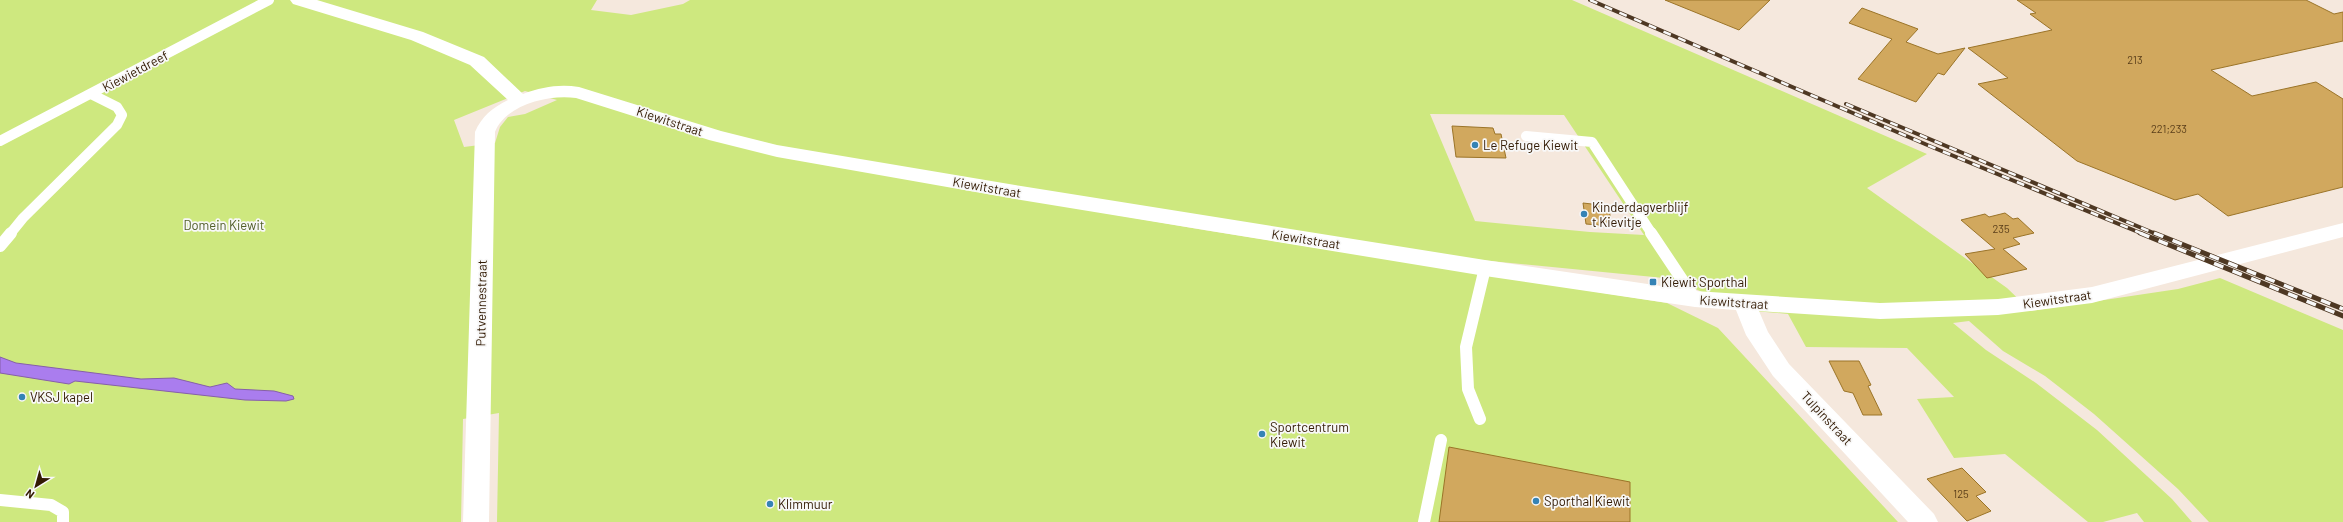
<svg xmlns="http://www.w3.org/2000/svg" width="2343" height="522" font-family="Barlow,sans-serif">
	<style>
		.green { fill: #cee87f; fill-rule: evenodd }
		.water { fill: #aa7dee; stroke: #865fa8 }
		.building { fill: #d1a85e; stroke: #9b7428 }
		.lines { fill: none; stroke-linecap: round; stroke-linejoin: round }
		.lane-far1 { stroke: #fff; stroke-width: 10 }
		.lane { stroke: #fff; stroke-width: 12 }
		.street { fill: #fff; fill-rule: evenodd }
		.rail-far1-casing { stroke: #4e3823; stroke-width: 4 }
		.rail-casing { stroke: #4e3823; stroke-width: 5 }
		.rail-far1 { stroke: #f8f8f8; stroke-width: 2.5; stroke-dasharray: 8; stroke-linecap: butt }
		.rail { stroke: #f8f8f8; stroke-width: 3.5; stroke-dasharray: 10; stroke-linecap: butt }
		.poi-dot { fill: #3583b5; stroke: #f8f8f8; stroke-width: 1.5 }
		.labels { text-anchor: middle; stroke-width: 3.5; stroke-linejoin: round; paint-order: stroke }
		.number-label { font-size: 11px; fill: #5a3e1a }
		.street-label { font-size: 13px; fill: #321a03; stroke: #f8f8f8 }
		.poi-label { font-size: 13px; fill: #321a03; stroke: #f8f8f8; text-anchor: start }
		.park-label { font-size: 13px; fill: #515e28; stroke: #f8f8f8 }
	</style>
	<rect width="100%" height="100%" fill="#f5e8dd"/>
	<!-- green -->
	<path class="green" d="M0,0H597L591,10L631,15L683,4L690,0H1572L1927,154L1867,188L2007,288L2031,311L2178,289L2220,278L2343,330V522H2209L2178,489L2094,414L2045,376L2003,351L1969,321L1953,323L1986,350L2036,383L2097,430L2172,499L2192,522H2144L2137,513L2103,522H2088L2005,454L1954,458L1917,399L1954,397L1907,348L1806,347L1788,314L1754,311L1730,305L1674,279L1470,259L1041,202L1204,230L1667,303L1718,328L1898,522H497L499,413L463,419L461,522H0ZM525,91L557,100L525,114L508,117L500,127L495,143L464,147L454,120ZM1430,114L1564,115L1644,235L1590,232L1475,221Z"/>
	<!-- water -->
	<path class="water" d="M0,357L16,363L141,379L174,378L210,387L227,383L235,389L274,391L293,396L294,399L286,401L245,400L75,381L69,384L0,373Z"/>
	<!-- building -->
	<path class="building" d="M1665,0H1770L1739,30Z
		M2017,0H2306L2334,14L2343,12V41L2211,70L2252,96L2316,82L2343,99V187L2228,216L2198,194L2175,200L2077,161L1978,84L2008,78L1968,48L2052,30L2030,14L2036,13Z
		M1862,8L1918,29L1906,42L1938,54L1965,48L1944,75L1938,73L1916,102L1858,79L1892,39L1849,23Z
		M1452,126L1493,128L1495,134H1501L1506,158L1456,157Z
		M1583,203L1609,206L1611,226L1586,224Z
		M2005,213L2013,219L2018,218L2034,233L2013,238L2020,244L2003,249L2027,269L1987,278L1965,254L1995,249L1961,220L1985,214L1989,217Z
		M1829,361H1859L1871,385L1868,386L1882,415H1863L1853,393L1844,391Z
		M1449,447L1630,482V522H1439Z
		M1962,468L1986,492L1976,496L1991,511L1967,521L1927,479Z"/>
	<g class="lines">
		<!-- lane-far1 -->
		<path class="lane-far1" d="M1526,136L1592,142L1652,234
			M0,141L269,0
			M10,234L23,218L117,125L122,115L117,107L91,94"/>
		<!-- lane -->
		<path class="lane" d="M1651,233L1695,299
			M0,246L11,233
			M1480,419L1468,389L1466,347L1485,268
			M0,500L51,505L63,512V522
			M1424,522L1441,440"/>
		<!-- street -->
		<path class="street" d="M290,0H317L423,32L484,57L523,94C542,87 559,84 579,87L721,131L777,145L1021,186L1485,260L1695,291L1880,303L1998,299L2092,287L2343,223V237L2092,303L1998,315L1880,319L1759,311L1768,332L1789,364L1934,514L1938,522H1908L1773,376L1746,335L1736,310L1695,307L1485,276L1021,200L777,157L709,140L576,98C550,94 506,104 495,132L489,522H463L475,132C482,116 492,108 508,100L470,65L411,40L293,4Z"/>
		<!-- rail-far1 casing -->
		<g class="rail-far1-casing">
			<path id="rail-far1" d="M1590,0L1932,147L2143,234
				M1846,104L2156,234"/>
		</g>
		<!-- rail casing -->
		<g class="rail-casing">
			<path id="rail" d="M2140,233L2343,316
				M2154,233L2343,309"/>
		</g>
		<!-- rail-far1 -->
		<use href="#rail-far1" class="rail-far1"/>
		<!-- rail -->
		<use href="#rail" class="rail"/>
	</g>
	<!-- markers -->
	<g class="poi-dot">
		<circle cx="1475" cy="145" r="4"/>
		<circle cx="1584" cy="214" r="4"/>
		<rect x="1649" y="278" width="8" height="8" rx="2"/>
		<circle cx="22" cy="397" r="4"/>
		<circle cx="1262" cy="434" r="4"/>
		<circle cx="1536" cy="501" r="4"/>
		<circle cx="770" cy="504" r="4"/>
	</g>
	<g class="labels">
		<!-- number labels -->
		<g class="number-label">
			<text x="2135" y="64">213</text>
			<text x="2169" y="133">221;233</text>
			<text x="2001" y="233">235</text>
			<text x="1961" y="498">125</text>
		</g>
		<!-- street labels -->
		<g class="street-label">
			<text transform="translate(135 71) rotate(-28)" y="5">Kiewietdreef</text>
			<text transform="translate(670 121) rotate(18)" y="5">Kiewitstraat</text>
			<text transform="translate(987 187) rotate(10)" y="5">Kiewitstraat</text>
			<text transform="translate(1306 239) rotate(9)" y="5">Kiewitstraat</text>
			<text transform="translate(2057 299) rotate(-8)" y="5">Kiewitstraat</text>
			<text transform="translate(1734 302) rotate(4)" y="5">Kiewitstraat</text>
			<text transform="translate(481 303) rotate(-89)" y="5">Putvennestraat</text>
			<text transform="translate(1827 418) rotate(47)" y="5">Tulpinstraat</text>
		</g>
		<!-- poi labels -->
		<g class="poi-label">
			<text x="1483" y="150">Le Refuge Kiewit</text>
			<text x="1592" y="212">Kinderdagverblijf<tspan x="1592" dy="15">t Kievitje</tspan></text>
			<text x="1661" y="287">Kiewit Sporthal</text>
			<text x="30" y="402">VKSJ kapel</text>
			<text x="1270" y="432">Sportcentrum<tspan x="1270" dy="15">Kiewit</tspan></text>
			<text x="1544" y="506">Sporthal Kiewit</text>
			<text x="778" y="509">Klimmuur</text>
		</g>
		<!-- park labels -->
		<g class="park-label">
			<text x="224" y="230">Domein Kiewit</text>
		</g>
	</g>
	<!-- north arrow -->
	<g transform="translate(36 486) rotate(217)" stroke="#f8f8f8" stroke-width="3" paint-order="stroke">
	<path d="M0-3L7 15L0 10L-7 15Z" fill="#321a03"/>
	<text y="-6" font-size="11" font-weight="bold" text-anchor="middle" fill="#321a03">N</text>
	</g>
</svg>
